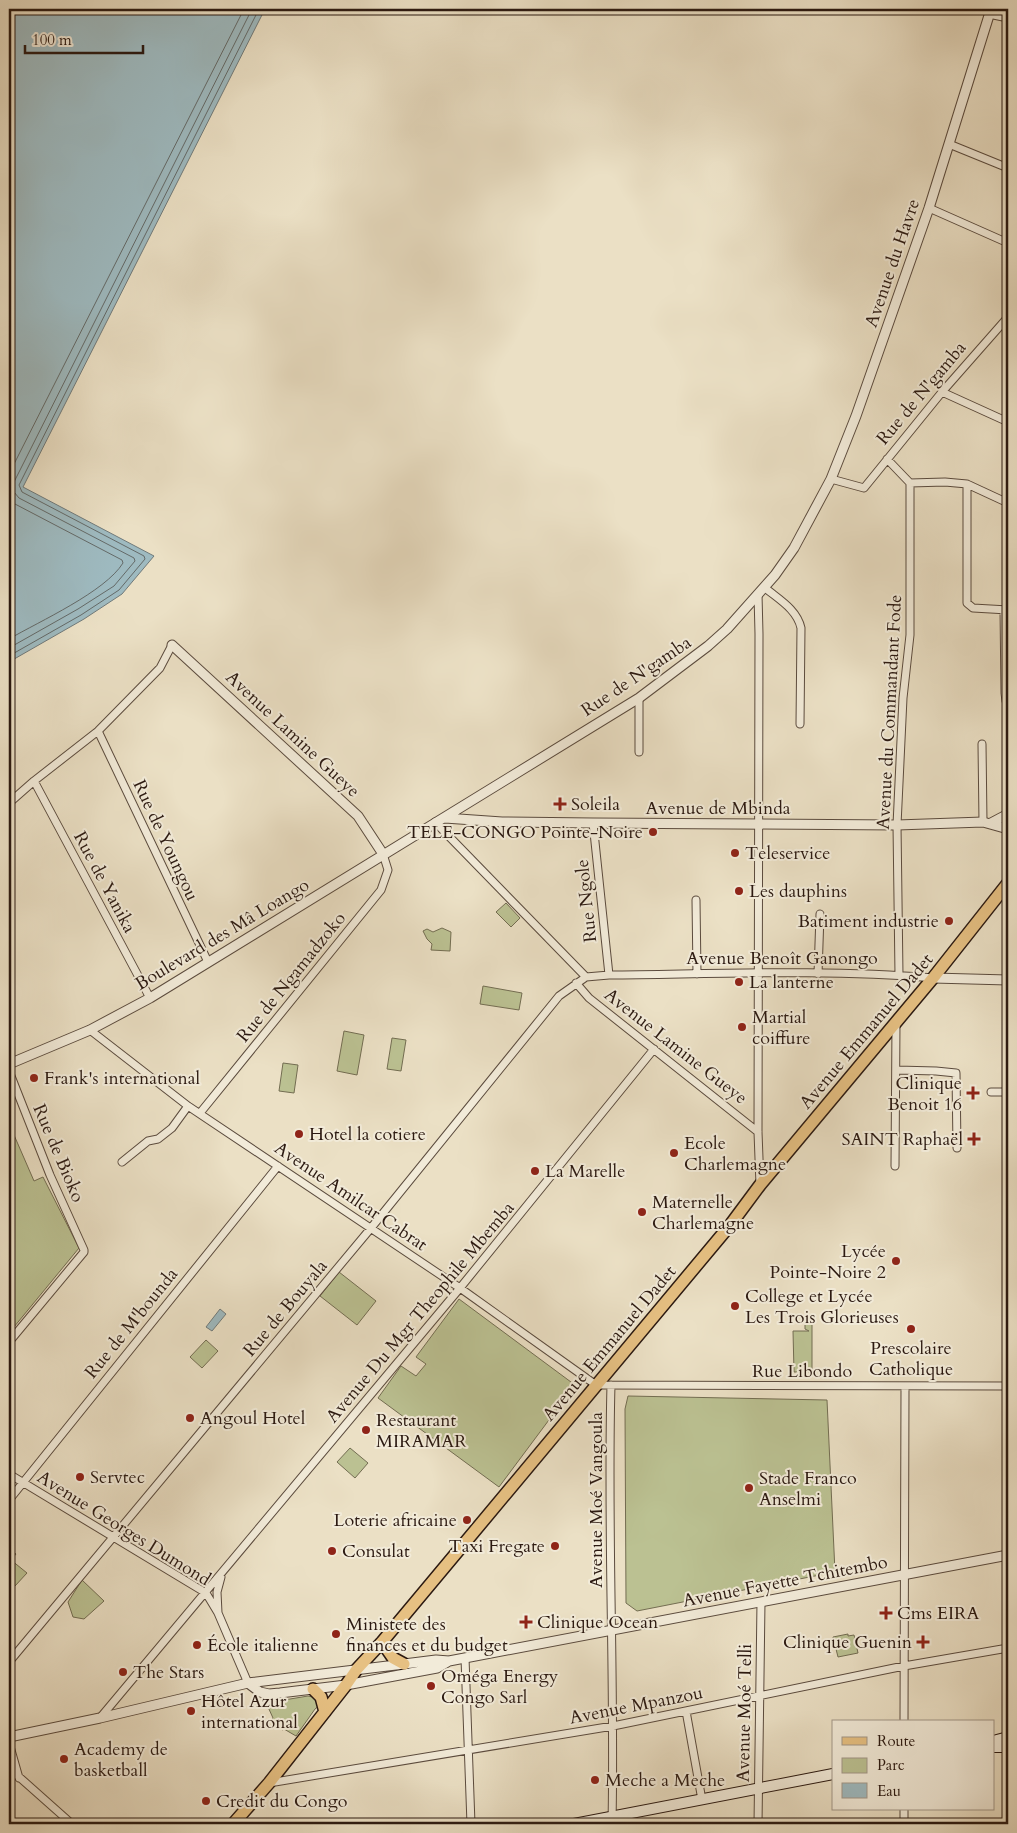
<svg xmlns="http://www.w3.org/2000/svg" width="1017" height="1833" font-family="Cardo,serif">
	<style>
		.green { fill: #bbc192; stroke: #736d52 }
		.water { fill: #9ebac0; stroke: #707a7a }
		.lines { fill: none; stroke-linecap: round; stroke-linejoin: round }
		.shore { stroke: #646a68; stroke-width: 1 }
		.minor-casing { stroke: #5b4b3e; stroke-width: 9 }
		.tertiary-casing { stroke: #5b4b3e; stroke-width: 11 }
		.secondary-casing { stroke: #2b1911; stroke-width: 12 }
		.primary-casing { stroke: #2b1911; stroke-width: 14 }
		.minor { stroke: #f2ebd9; stroke-width: 7 }
		.tertiary { stroke: #f2ebd9; stroke-width: 9 }
		.secondary { stroke: #f2ebd9; stroke-width: 10 }
		.primary { stroke: #e6c082; stroke-width: 11 }
		.poi-dot { fill: #8f2418; stroke: #f2ebd9; stroke-width: 2 }
		.labels { text-anchor: middle; stroke-width: 4; stroke-linejoin: round; paint-order: stroke }
		.street-label { font-size: 18px; fill: #2b1911; stroke: #f2ebd9 }
		.poi-label { font-size: 18px; fill: #2b1911; stroke: #f2ebd9; text-anchor: start }
	</style>
	<rect width="100%" height="100%" fill="#ebe0c5"/>
	<filter id="stains"><feTurbulence type="fractalNoise" baseFrequency=".004" numOctaves="4"/><feColorMatrix values="0 0 0 0 .2 0 0 0 0 .09 0 0 0 0 .02 0 0 0 .5 -.17"/></filter>
	<radialGradient id="worn" r=".72"><stop offset=".6" stop-color="#630" stop-opacity="0"/><stop offset="1" stop-color="#630" stop-opacity=".3"/></radialGradient>
	<!-- green -->
	<path class="green" d="M506,903L520,918L511,927L496,912Z
		M442,928L451,932L450,951L431,950L432,944L427,939L423,931L427,929L433,932Z
		M483,986L522,993L519,1010L480,1004Z
		M344,1031L364,1035L357,1075L337,1071Z
		M392,1038L406,1040L401,1071L387,1069Z
		M283,1063L298,1065L294,1093L279,1091Z
		M14,1135L34,1181L43,1177L79,1248L9,1333V1137Z
		M339,1272L376,1301L357,1325L320,1296Z
		M459,1299L575,1385L499,1487L378,1398L401,1366L416,1376L426,1364L416,1357Z
		M805,1323H812V1372H794L793,1331H809L805,1329Z
		M206,1340L218,1351L202,1368L190,1357Z
		M628,1396L827,1400L835,1572L637,1611L626,1603L625,1409Z
		M350,1448L368,1463L355,1478L337,1462Z
		M9,1548L16,1554L11,1560L27,1573L15,1586L9,1582Z
		M82,1580L104,1601L84,1619L73,1617L68,1602Z
		M848,1634V1636L854,1635L858,1653L838,1657L833,1637Z
		M308,1696L317,1698L320,1705L315,1709L296,1736L284,1729L282,1730L272,1719L273,1718L268,1707L272,1702Z"/>
	<!-- water -->
	<path class="water" d="M9,9H265L23,487L154,556L122,594L84,619L9,662Z
		M220,1309L226,1314L212,1331L206,1327Z"/>
	<g class="lines">
		<!-- shore -->
		<path class="shore" d="M9,474L244,9
			M9,499L15,504L122,560L123,563C105,592 40,621 9,639
			M9,648L78,609L114,586L135,561L134,558L19,498L14,492L13,484L252,9
			M9,656L81,615L119,590L145,559L144,556L22,492L19,485L259,9"/>
		<!-- minor casing -->
		<g class="minor-casing">
			<path id="minor" d="M949,144L1008,168
				M929,208L1008,243
				M942,392L1008,422
				M887,459L910,483V635L903,698L897,825L899,975
				M831,479L864,488L942,392L1008,317
				M910,483L945,482L967,484L1008,503
				M967,484V603L973,608L1008,610
				M764,587C778,599 797,609 801,628L800,724
				M758,594L759,634L758,1132L760,1185
				M1004,610L1005,693L1006,701L1008,703
				M639,698V752
				M98,731L208,962
				M982,744L983,822
				M34,781L150,998
				M9,803L34,781L98,731L160,668L172,645
				M435,822L586,977
				M593,823L609,975
				M696,900L697,974
				M818,974L820,914
				M576,983L589,998L758,1132
				M90,1030L188,1106L460,1288L596,1385L1008,1386
				M897,1070L936,1071L956,1073L957,1148
				M9,1071L50,1175L84,1250V1252L9,1342
				M991,1092H1008
				M200,1113L381,890L388,870L383,854
				M122,1162L148,1141L158,1139L172,1128L188,1106
				M895,1166L896,1023
				M611,1385C607,1532 615,1678 612,1824
				M9,1474L206,1593L218,1613L248,1683
				M9,1500L278,1166
				M218,1613L217,1592L221,1577
				M465,1658L471,1824
				M9,1662L371,1228L559,996L586,977L609,975C717,974 825,969 933,978
				M686,1711L702,1800
				M100,1718L460,1288L654,1049
				M904,1722L905,1387
				M9,1743L19,1778
				M9,1768L72,1824
				M269,1783L613,1726L904,1666L1008,1648
				M758,1824L761,1602
				M904,1824V1809"/>
		</g>
		<!-- tertiary casing -->
		<g class="tertiary-casing">
			<path id="tertiary" d="M989,13L1008,17
				M172,645L358,816L383,854
				M445,818L502,822L593,823L897,825L983,822L1008,829
				M991,823L1008,814
				M933,978L1008,980
				M9,1064L90,1030L150,998L639,698L708,646L727,629L775,575L794,548L831,479L856,416L929,208L991,9
				M248,1683L260,1692L269,1694L280,1693L346,1685L437,1668L449,1661
				M9,1737L100,1718L248,1683L404,1664L436,1660L449,1661L1008,1555"/>
		</g>
		<!-- secondary casing -->
		<g class="secondary-casing">
			<path id="secondary" d="M993,1741L1008,1737
				M993,1747H1008
				M574,1824L833,1774"/>
		</g>
		<!-- primary casing -->
		<g class="primary-casing">
			<path id="primary" d="M382,1642L393,1658L404,1664
				M313,1689L321,1697L325,1712
				M233,1824L269,1783L346,1685L357,1669L382,1642L731,1224L760,1185L933,978L1008,883"/>
		</g>
		<!-- minor -->
		<use href="#minor" class="minor"/>
		<!-- tertiary -->
		<use href="#tertiary" class="tertiary"/>
		<!-- secondary -->
		<use href="#secondary" class="secondary"/>
		<!-- primary -->
		<use href="#primary" class="primary"/>
	</g>
	<!-- markers -->
	<g class="poi-dot">
		<path d="M557.5 796.5h5v5h5v5h-5v5h-5v-5h-5v-5h5z"/>
		<circle cx="653" cy="832" r="5"/>
		<circle cx="735" cy="853" r="5"/>
		<circle cx="739" cy="891" r="5"/>
		<circle cx="949" cy="921" r="5"/>
		<circle cx="739" cy="982" r="5"/>
		<circle cx="742" cy="1027" r="5"/>
		<circle cx="34" cy="1078" r="5"/>
		<path d="M970.5 1085.5h5v5h5v5h-5v5h-5v-5h-5v-5h5z"/>
		<circle cx="299" cy="1134" r="5"/>
		<path d="M971.5 1131.5h5v5h5v5h-5v5h-5v-5h-5v-5h5z"/>
		<circle cx="674" cy="1153" r="5"/>
		<circle cx="535" cy="1171" r="5"/>
		<circle cx="642" cy="1212" r="5"/>
		<circle cx="896" cy="1261" r="5"/>
		<circle cx="735" cy="1306" r="5"/>
		<circle cx="911" cy="1329" r="5"/>
		<circle cx="190" cy="1418" r="5"/>
		<circle cx="366" cy="1430" r="5"/>
		<circle cx="80" cy="1477" r="5"/>
		<circle cx="749" cy="1488" r="5"/>
		<circle cx="467" cy="1520" r="5"/>
		<circle cx="555" cy="1546" r="5"/>
		<circle cx="332" cy="1551" r="5"/>
		<path d="M883.5 1605.5h5v5h5v5h-5v5h-5v-5h-5v-5h5z"/>
		<path d="M523.5 1614.5h5v5h5v5h-5v5h-5v-5h-5v-5h5z"/>
		<circle cx="336" cy="1634" r="5"/>
		<path d="M920.5 1634.5h5v5h5v5h-5v5h-5v-5h-5v-5h5z"/>
		<circle cx="197" cy="1645" r="5"/>
		<circle cx="123" cy="1672" r="5"/>
		<circle cx="431" cy="1686" r="5"/>
		<circle cx="191" cy="1711" r="5"/>
		<circle cx="64" cy="1759" r="5"/>
		<circle cx="595" cy="1780" r="5"/>
		<circle cx="206" cy="1801" r="5"/>
	</g>
	<g class="labels">
		<!-- street labels -->
		<g class="street-label">
			<text transform="translate(892 263) rotate(-71)" y="6">Avenue du Havre</text>
			<text transform="translate(921 393) rotate(-50)" y="6">Rue de N'gamba</text>
			<text transform="translate(636 676) rotate(-34)" y="6">Rue de N'gamba</text>
			<text transform="translate(889 712) rotate(-87)" y="6">Avenue du Commandant Fode</text>
			<text transform="translate(293 734) rotate(43)" y="6">Avenue Lamine Gueye</text>
			<text x="718" y="814">Avenue de Mbinda</text>
			<text transform="translate(166 840) rotate(65)" y="6">Rue de Youngou</text>
			<text transform="translate(105 882) rotate(62)" y="6">Rue de Yanika</text>
			<text transform="translate(586 901) rotate(-96)" y="6">Rue Ngole</text>
			<text transform="translate(222 934) rotate(-31)" y="6">Boulevard des Mâ Loango</text>
			<text x="782" y="964">Avenue Benoît Ganongo</text>
			<text transform="translate(291 977) rotate(-51)" y="6">Rue de Ngamadzoko</text>
			<text transform="translate(866 1031) rotate(-50)" y="6">Avenue Emmanuel Dadet</text>
			<text transform="translate(676 1046) rotate(38)" y="6">Avenue Lamine Gueye</text>
			<text transform="translate(59 1153) rotate(67)" y="6">Rue de Bioko</text>
			<text transform="translate(351 1196) rotate(34)" y="6">Avenue Amilcar Cabrat</text>
			<text transform="translate(285 1308) rotate(-50)" y="6">Rue de Bouyala</text>
			<text transform="translate(420 1312) rotate(-50)" y="6">Avenue Du Mgr Theophile Mbemba</text>
			<text transform="translate(131 1323) rotate(-51)" y="6">Rue de M'bounda</text>
			<text transform="translate(609 1343) rotate(-50)" y="6">Avenue Emmanuel Dadet</text>
			<text x="802" y="1377">Rue Libondo</text>
			<text transform="translate(596 1500) rotate(-90)" y="6">Avenue Moé Vangoula</text>
			<text transform="translate(124 1528) rotate(32)" y="6">Avenue Georges Dumond</text>
			<text transform="translate(785 1581) rotate(-11)" y="6">Avenue Fayette Tchitembo</text>
			<text transform="translate(636 1705) rotate(-11)" y="6">Avenue Mpanzou</text>
			<text transform="translate(744 1713) rotate(-89)" y="6">Avenue Moé Telli</text>
		</g>
		<!-- poi labels -->
		<g class="poi-label">
			<text x="571" y="810">Soleila</text>
			<text x="643" y="838" text-anchor="end">TELE-CONGO Pointe-Noire</text>
			<text x="745" y="859">Teleservice</text>
			<text x="749" y="897">Les dauphins</text>
			<text x="939" y="927" text-anchor="end">Batiment industrie</text>
			<text x="749" y="988">La lanterne</text>
			<text x="752" y="1023">Martial<tspan x="752" dy="21">coiffure</tspan></text>
			<text x="44" y="1084">Frank's international</text>
			<text x="962" y="1089" text-anchor="end">Clinique<tspan x="962" dy="21">Benoit 16</tspan></text>
			<text x="309" y="1140">Hotel la cotiere</text>
			<text x="963" y="1145" text-anchor="end">SAINT Raphaël</text>
			<text x="684" y="1149">Ecole<tspan x="684" dy="21">Charlemagne</tspan></text>
			<text x="545" y="1177">La Marelle</text>
			<text x="652" y="1208">Maternelle<tspan x="652" dy="21">Charlemagne</tspan></text>
			<text x="886" y="1257" text-anchor="end">Lycée<tspan x="886" dy="21">Pointe-Noire 2</tspan></text>
			<text x="745" y="1302">College et Lycée<tspan x="745" dy="21">Les Trois Glorieuses</tspan></text>
			<text x="911" y="1354" text-anchor="middle">Prescolaire<tspan x="911" dy="21">Catholique</tspan></text>
			<text x="200" y="1424">Angoul Hotel</text>
			<text x="376" y="1426">Restaurant<tspan x="376" dy="21">MIRAMAR</tspan></text>
			<text x="90" y="1483">Servtec</text>
			<text x="759" y="1484">Stade Franco<tspan x="759" dy="21">Anselmi</tspan></text>
			<text x="457" y="1526" text-anchor="end">Loterie africaine</text>
			<text x="545" y="1552" text-anchor="end">Taxi Fregate</text>
			<text x="342" y="1557">Consulat</text>
			<text x="897" y="1619">Cms EIRA</text>
			<text x="537" y="1628">Clinique Ocean</text>
			<text x="346" y="1630">Ministete des<tspan x="346" dy="21">finances et du budget</tspan></text>
			<text x="912" y="1648" text-anchor="end">Clinique Guenin</text>
			<text x="207" y="1651">École italienne</text>
			<text x="133" y="1678">The Stars</text>
			<text x="441" y="1682">Oméga Energy<tspan x="441" dy="21">Congo Sarl</tspan></text>
			<text x="201" y="1707">Hôtel Azur<tspan x="201" dy="21">international</tspan></text>
			<text x="74" y="1755">Academy de<tspan x="74" dy="21">basketball</tspan></text>
			<text x="605" y="1786">Meche a Meche</text>
			<text x="216" y="1807">Credit du Congo</text>
		</g>
	</g>
	<!-- margin -->
	<rect width="1017" height="1833" fill="none" stroke="#ebe0c5" stroke-width="30"/>
	<rect x="10" y="10" width="997" height="1813" fill="none" stroke="#2b1911" stroke-width="2.5"/>
	<rect x="15" y="15" width="987" height="1803" fill="none" stroke="#2b1911"/>
	<!-- legend -->
	<rect x="832" y="1720" width="162" height="90" fill="#f2ebd9" stroke="#a29789"/>
	<rect x="842" y="1737" width="25" height="8" fill="#e6c082" stroke="#a29789"/>
	<text x="877" y="1746" font-size="15" fill="#2b1911">Route</text>
	<rect x="842" y="1758" width="25" height="15" fill="#bbc192" stroke="#a29789"/>
	<text x="877" y="1770" font-size="15" fill="#2b1911">Parc</text>
	<rect x="842" y="1783" width="25" height="15" fill="#9ebac0" stroke="#a29789"/>
	<text x="877" y="1796" font-size="15" fill="#2b1911">Eau</text>
	<!-- scale -->
	<path d="M25 45v8h118v-8" fill="none" stroke="#2b1911" stroke-width="2.5"/>
	<text x="32" y="45" font-size="15" fill="#2b1911" stroke="#f2ebd9" stroke-width="4" paint-order="stroke">100 m</text>
	<rect width="100%" height="100%" filter="url(#stains)"/>
	<rect width="100%" height="100%" fill="url(#worn)"/>
</svg>
